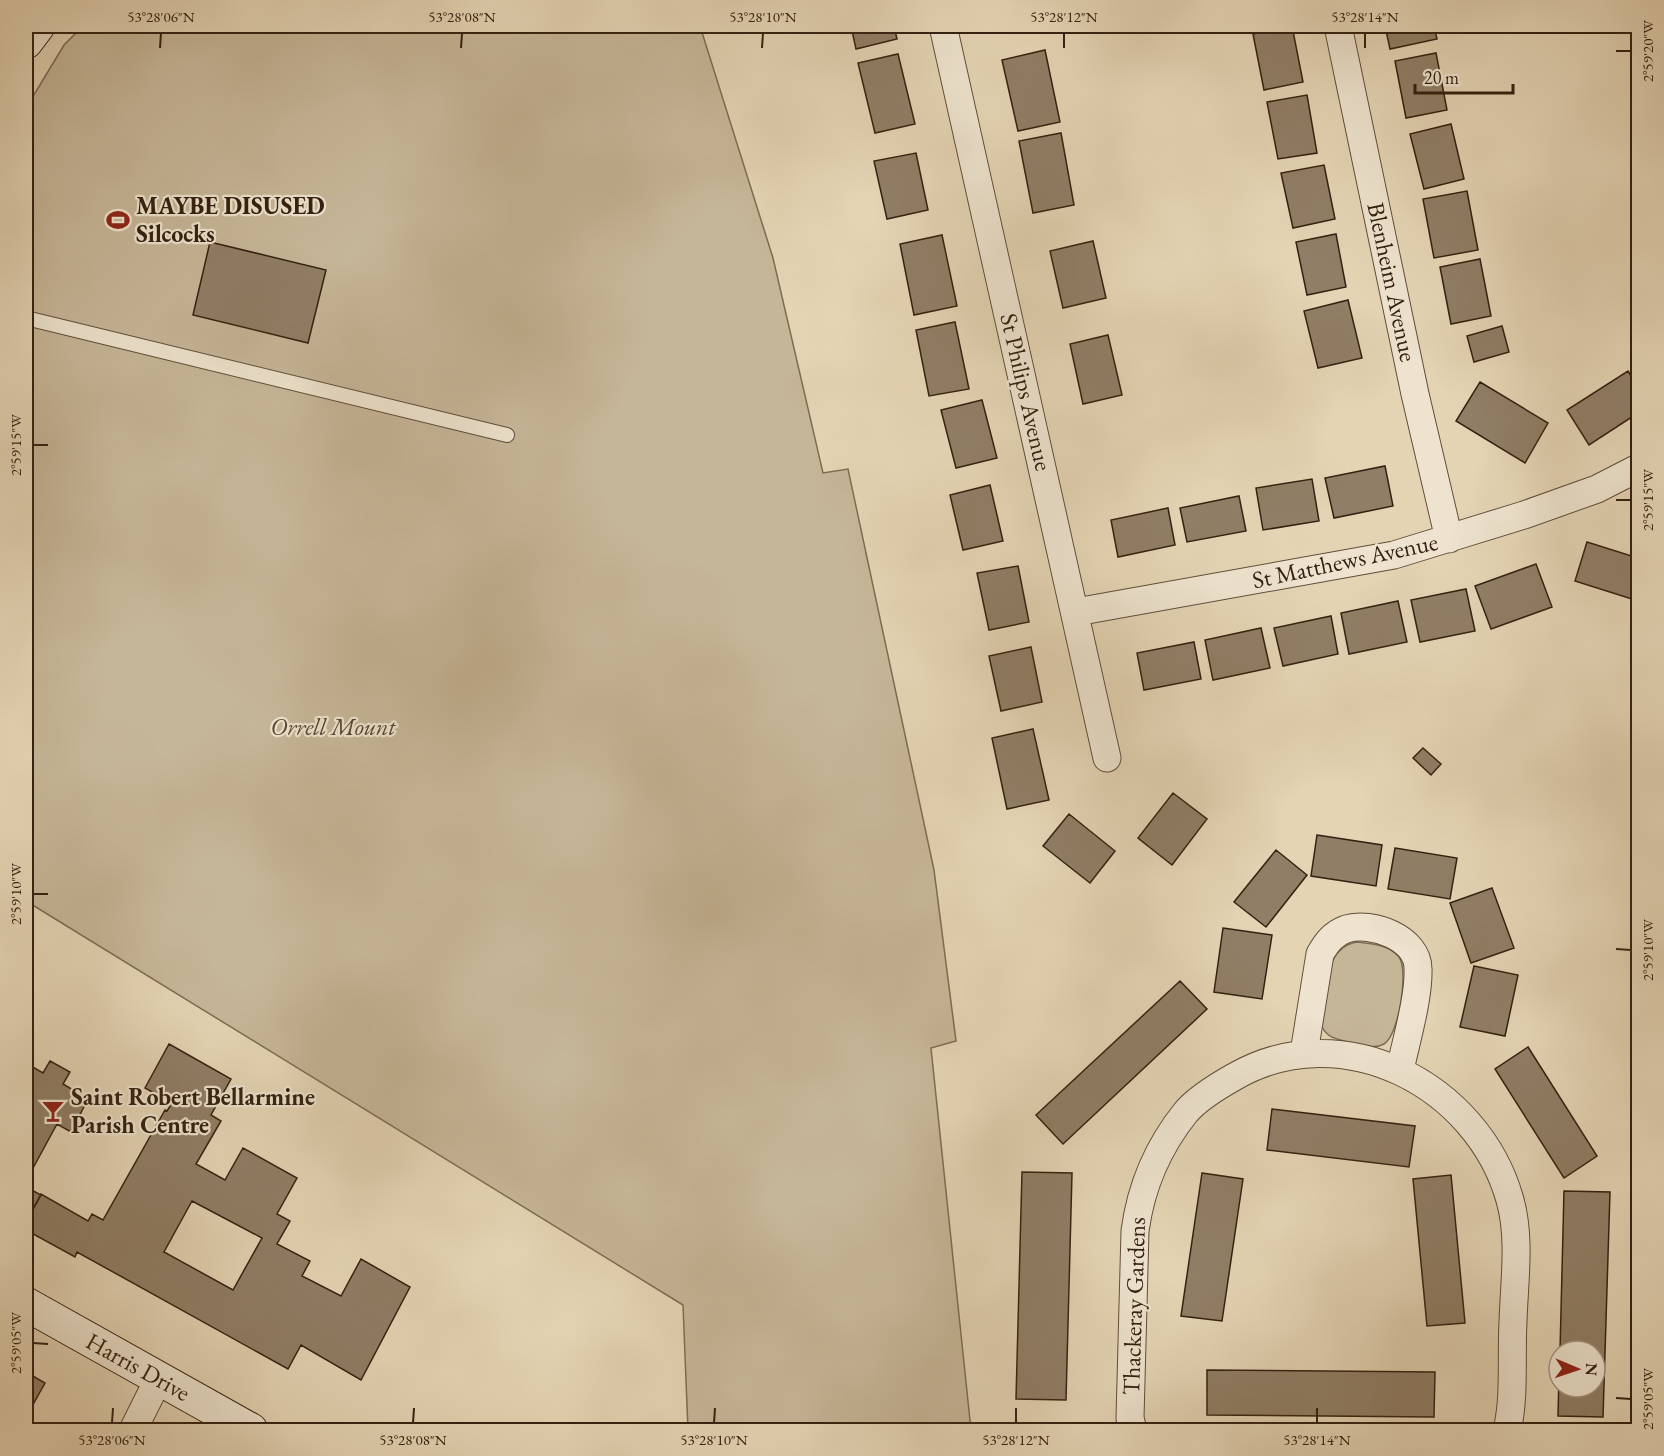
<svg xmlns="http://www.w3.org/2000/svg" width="1664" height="1456" font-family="'EB Garamond',serif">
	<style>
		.green { fill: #c6b698; stroke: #7d6c54; stroke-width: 1.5 }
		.building { fill: #907e66; stroke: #342111; stroke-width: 1.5; fill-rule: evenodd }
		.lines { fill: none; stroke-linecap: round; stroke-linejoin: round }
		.lane-casing { stroke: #604e3a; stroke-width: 16 }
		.street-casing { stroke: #604e3a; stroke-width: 29 }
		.secondary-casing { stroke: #342111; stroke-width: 35 }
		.lane { stroke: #ede3ce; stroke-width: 14 }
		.street { stroke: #ede3ce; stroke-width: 27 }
		.secondary { stroke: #ede3ce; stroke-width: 33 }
		.ticks { fill: none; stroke: #342111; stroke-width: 2 }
		.labels { text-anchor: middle; stroke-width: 4.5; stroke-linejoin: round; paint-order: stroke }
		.poi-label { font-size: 24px; font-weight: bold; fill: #342111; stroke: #ede3ce; text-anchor: start }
		.street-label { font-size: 24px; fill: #342111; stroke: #ede3ce }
		.park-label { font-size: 24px; font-style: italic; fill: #584633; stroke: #ede3ce }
		.neatline { fill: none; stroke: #342111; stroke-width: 2 }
		.ticks-label { font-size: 15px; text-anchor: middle; fill: #342111 }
	</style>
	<rect width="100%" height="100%" fill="#e4d4b4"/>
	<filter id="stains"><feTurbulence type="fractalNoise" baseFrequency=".00333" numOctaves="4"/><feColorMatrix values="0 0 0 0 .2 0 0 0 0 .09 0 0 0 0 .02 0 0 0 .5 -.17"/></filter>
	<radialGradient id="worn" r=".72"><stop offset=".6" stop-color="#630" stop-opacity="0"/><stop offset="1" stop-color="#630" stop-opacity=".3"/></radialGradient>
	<!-- green -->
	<path class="green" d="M83,26H700L773,258L823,473L848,469L934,870L956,1041L931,1048L971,1430H688L683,1305L26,901V108L64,45Z
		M1357,942C1372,944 1388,944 1399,957C1409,970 1399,1035 1384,1044C1373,1050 1360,1044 1348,1042C1336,1039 1328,1038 1322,1027C1326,998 1321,948 1357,942Z"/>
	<!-- building -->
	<path class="building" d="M851,26H894L897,39L856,49Z
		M1292,26L1303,82L1264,90L1253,34Z
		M1385,26H1434L1437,39L1390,49Z
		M1045,50L1060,122L1018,131L1002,60Z
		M1436,53L1447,110L1406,118L1395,61Z
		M898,54L915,124L875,133L858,63Z
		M1307,95L1317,153L1278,159L1267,102Z
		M1451,124L1464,179L1424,189L1410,134Z
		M1061,133L1074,205L1033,213L1019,141Z
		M916,153L928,210L887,219L874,161Z
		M1324,165L1335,219L1293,228L1281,173Z
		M1467,191L1478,250L1434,258L1423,199Z
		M1336,234L1346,287L1307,295L1296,242Z
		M942,235L957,306L914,315L900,244Z
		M1093,241L1106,298L1063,308L1050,251Z
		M210,242L326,270L308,343L193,315Z
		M1480,259L1491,316L1451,324L1440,267Z
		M1348,300L1362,358L1318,368L1304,311Z
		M955,322L969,389L929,396L916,330Z
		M1502,326L1509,352L1474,362L1467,336Z
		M1108,335L1122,395L1083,404L1070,344Z
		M1628,371L1638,387V413L1589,445L1567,410Z
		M1480,382L1548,423L1525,463L1456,421Z
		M982,400L997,458L956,468L941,410Z
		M1385,466L1393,506L1334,518L1325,478Z
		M1312,479L1319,521L1263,530L1256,488Z
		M990,485L1003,541L963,550L950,495Z
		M1239,496L1246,531L1187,542L1180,508Z
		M1168,508L1175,545L1118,557L1111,520Z
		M1587,542L1638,558V580L1632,599L1575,581Z
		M1536,564L1552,607L1491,629L1475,586Z
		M1018,566L1029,622L989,630L977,573Z
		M1466,589L1475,631L1420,642L1411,600Z
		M1398,601L1407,642L1349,654L1341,613Z
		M1331,616L1338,654L1283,666L1274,628Z
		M1261,628L1270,668L1213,680L1205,640Z
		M1194,642L1201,679L1144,690L1137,653Z
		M1031,647L1042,702L1001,711L989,656Z
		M1033,729L1049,800L1007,809L992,738Z
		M1423,748L1441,764L1431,775L1413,758Z
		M1173,793L1207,819L1172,865L1138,838Z
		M1069,814L1115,851L1090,883L1043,846Z
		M1317,835L1382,845L1376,886L1311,876Z
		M1395,848L1457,858L1450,899L1388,889Z
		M1276,850L1307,875L1266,927L1234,902Z
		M1492,888L1514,948L1471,963L1450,903Z
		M1223,928L1272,935L1262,999L1214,992Z
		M1474,966L1518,975L1505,1036L1460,1027Z
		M1180,981L1207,1009L1063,1144L1036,1115Z
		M169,1044L231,1079L211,1115L221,1121L196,1164L225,1180L243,1148L297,1178L277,1214L290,1221L277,1244L310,1261L302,1276L341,1296L361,1259L410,1287L361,1380L301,1345L288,1369L77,1252L75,1257L26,1230V1222L41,1194L88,1221L92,1214L103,1220L165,1110L167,1111L172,1103L145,1088ZM192,1201L262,1238L233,1290L164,1252Z
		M1528,1047L1597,1156L1564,1178L1495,1069Z
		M50,1061L70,1072L63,1084L88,1099L71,1132L57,1124L26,1181V1063L43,1073Z
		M1272,1109L1415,1126L1409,1167L1267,1150Z
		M1022,1172L1072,1173L1066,1400L1016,1399Z
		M1202,1173L1243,1179L1222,1321L1181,1316Z
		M1451,1175L1465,1323L1427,1326L1413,1179Z
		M26,1187L41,1195L26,1222Z
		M1564,1191L1610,1192L1603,1417L1558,1416L1559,1375V1387H1595V1351H1560Z
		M1207,1370L1435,1372L1434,1417L1207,1415Z
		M26,1372L45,1383L26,1417Z
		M1047,1424L1087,1425L1086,1430H1047Z"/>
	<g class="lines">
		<!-- lane casing -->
		<g class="lane-casing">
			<path id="lane" d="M26,318L507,435"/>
		</g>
		<!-- street casing -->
		<g class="street-casing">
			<path id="street" d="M943,26L1107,758
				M1338,26L1415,394L1449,539
				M1076,612L1394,555L1524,515L1597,489L1638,468
				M1304,1053L1320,954C1327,942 1333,934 1346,929C1372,921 1418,938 1418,969C1419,998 1406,1041 1400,1070
				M133,1430L158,1380
				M1133,1430L1130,1418L1135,1231C1141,1186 1157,1148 1186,1112C1198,1098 1218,1086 1234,1077C1342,1014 1478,1085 1510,1200C1521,1239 1514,1283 1513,1322C1511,1355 1515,1399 1507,1430"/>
		</g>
		<!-- secondary casing -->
		<g class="secondary-casing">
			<path id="secondary" d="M26,42L38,26
				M26,1304L251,1430"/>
		</g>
		<!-- lane -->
		<use href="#lane" class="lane"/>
		<!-- street -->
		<use href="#street" class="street"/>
		<!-- secondary -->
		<use href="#secondary" class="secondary"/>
	</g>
	<!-- ticks -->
	<path class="ticks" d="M160,48L161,33M461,48L462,33M762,48L763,33M1064,48V33M1365,48V33M1616,51H1631M33,445H48M1616,500H1631M33,894H48M1616,949L1631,950M33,1343L48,1344M1616,1398L1631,1399M112,1423L113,1408M413,1423L414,1408M714,1423L715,1408M1016,1423V1408M1317,1423V1408"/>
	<!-- icons -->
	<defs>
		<g id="stadium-bare" transform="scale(1.8)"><path d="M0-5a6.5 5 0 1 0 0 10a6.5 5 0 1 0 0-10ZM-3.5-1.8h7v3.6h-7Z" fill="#8f2418" stroke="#ede3ce" stroke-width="2.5" paint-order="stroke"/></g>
		<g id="bar-bare" transform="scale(1.8)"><path d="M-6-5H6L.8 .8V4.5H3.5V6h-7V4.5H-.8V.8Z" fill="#8f2418" stroke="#ede3ce" stroke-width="2.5" paint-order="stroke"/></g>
	</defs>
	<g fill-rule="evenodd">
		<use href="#stadium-bare" x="118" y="220"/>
		<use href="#bar-bare" x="53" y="1111"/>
	</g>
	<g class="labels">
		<!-- poi labels -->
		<g class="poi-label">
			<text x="136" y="214">MAYBE DISUSED<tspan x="136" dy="28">Silcocks</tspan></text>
			<text x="71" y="1105">Saint Robert Bellarmine<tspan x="71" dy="28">Parish Centre</tspan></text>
		</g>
		<!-- street labels -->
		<g class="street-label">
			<text transform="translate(1392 282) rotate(78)" y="8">Blenheim Avenue</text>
			<text transform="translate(1026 392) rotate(77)" y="8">St Philips Avenue</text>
			<text transform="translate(1345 561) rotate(-12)" y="8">St Matthews Avenue</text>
			<text transform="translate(1134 1306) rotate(-88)" y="8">Thackeray Gardens</text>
			<text transform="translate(138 1367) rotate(29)" y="8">Harris Drive</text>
		</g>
		<!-- park labels -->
		<g class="park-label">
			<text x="333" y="735">Orrell Mount</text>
		</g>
	</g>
	<!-- margin -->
	<rect width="1664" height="1456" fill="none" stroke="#e4d4b4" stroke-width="66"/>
	<!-- north arrow -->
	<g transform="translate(1577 1369) rotate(92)"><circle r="28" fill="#ede3ce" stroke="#a39582" stroke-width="1.5"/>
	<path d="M0-4.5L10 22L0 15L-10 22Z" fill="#8f2418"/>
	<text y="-9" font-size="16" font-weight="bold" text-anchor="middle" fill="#342111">N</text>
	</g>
	<!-- scale -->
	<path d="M1415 84v9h98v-9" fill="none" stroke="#342111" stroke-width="3"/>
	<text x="1424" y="84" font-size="18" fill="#342111" stroke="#ede3ce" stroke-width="4.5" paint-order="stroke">20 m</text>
	<rect x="33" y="33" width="1598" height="1390" class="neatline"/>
	<g class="ticks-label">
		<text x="161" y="22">53°28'06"N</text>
		<text x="462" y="22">53°28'08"N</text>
		<text x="763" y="22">53°28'10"N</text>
		<text x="1064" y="22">53°28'12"N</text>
		<text x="1365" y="22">53°28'14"N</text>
		<text transform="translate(1648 51) rotate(-90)" y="5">2°59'20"W</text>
		<text transform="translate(16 445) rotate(-90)" y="5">2°59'15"W</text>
		<text transform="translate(1648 500) rotate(-90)" y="5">2°59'15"W</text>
		<text transform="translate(16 894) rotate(-90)" y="5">2°59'10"W</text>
		<text transform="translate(1648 950) rotate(-90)" y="5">2°59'10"W</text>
		<text transform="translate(16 1343) rotate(-90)" y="5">2°59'05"W</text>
		<text transform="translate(1648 1399) rotate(-90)" y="5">2°59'05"W</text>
		<text x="112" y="1445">53°28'06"N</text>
		<text x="413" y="1445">53°28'08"N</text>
		<text x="714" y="1445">53°28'10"N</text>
		<text x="1016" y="1445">53°28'12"N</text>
		<text x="1317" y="1445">53°28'14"N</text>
	</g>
	<rect width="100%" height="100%" filter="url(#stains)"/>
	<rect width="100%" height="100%" fill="url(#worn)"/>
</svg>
